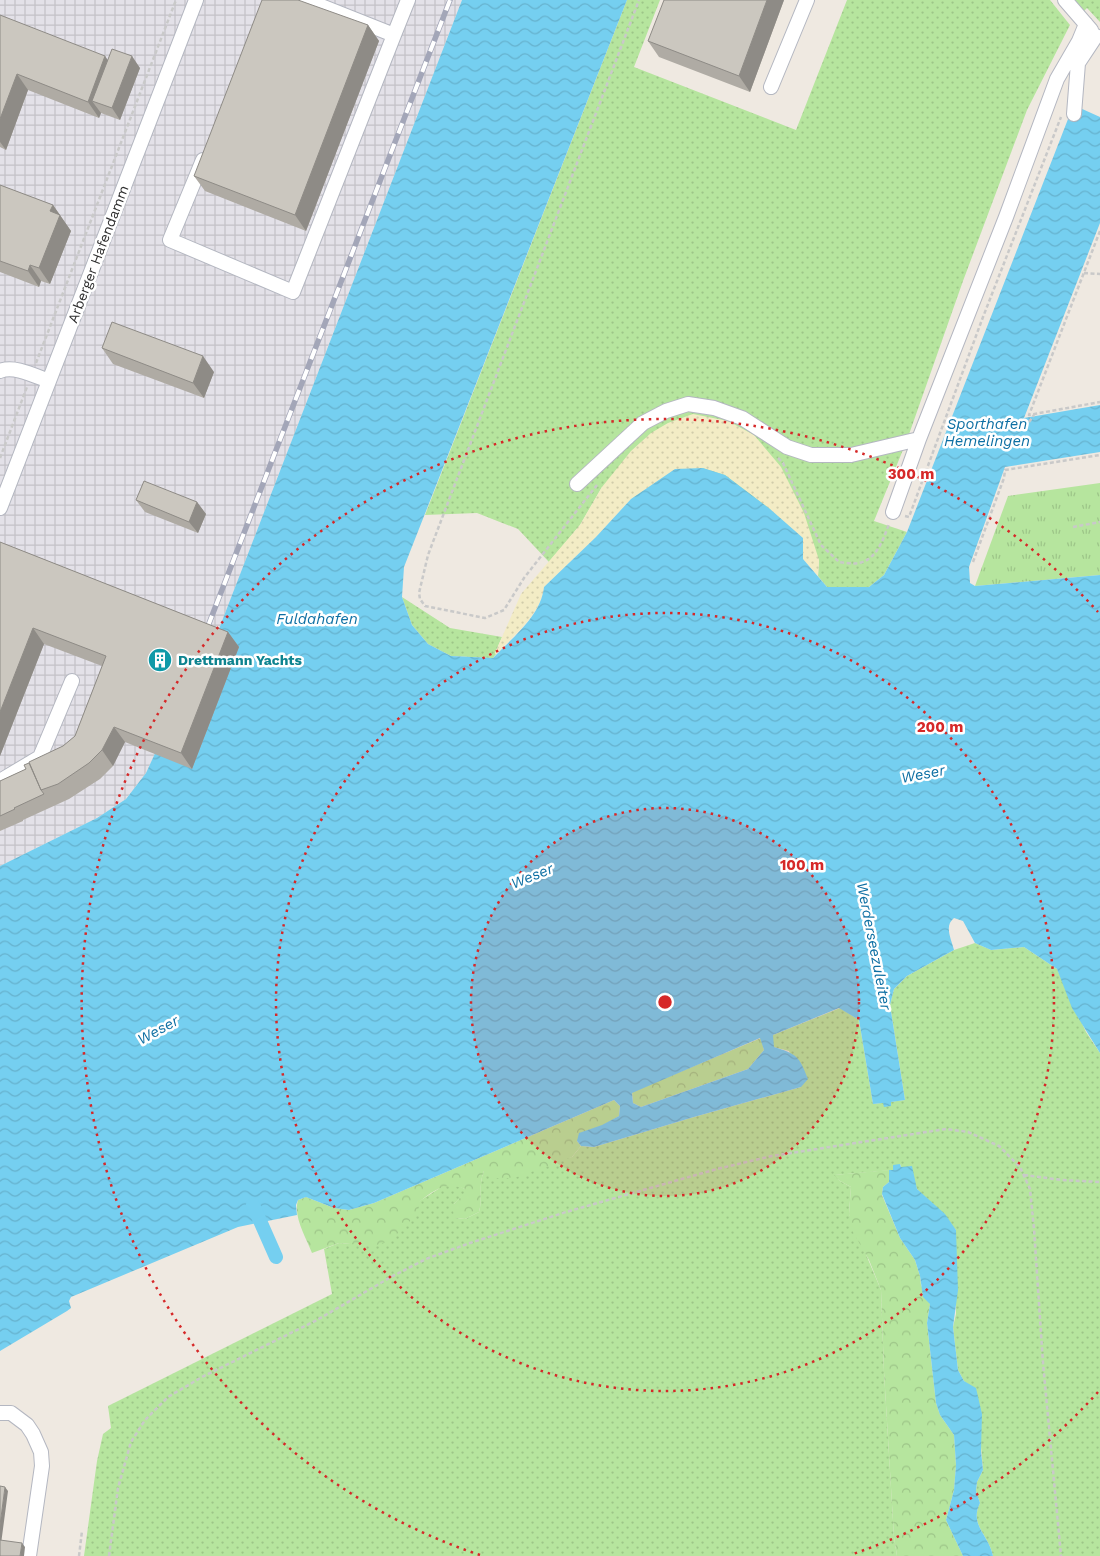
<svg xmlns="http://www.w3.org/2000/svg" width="1100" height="1556" font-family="'Work Sans',sans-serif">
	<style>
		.industrial { fill: url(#industrial-grid) }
		.grass { fill: url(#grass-dots) }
		.forest { fill: url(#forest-crowns) }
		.sand { fill: url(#sand-dots) }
		.park { fill: url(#park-tufts) }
		.water { fill: url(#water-waves); fill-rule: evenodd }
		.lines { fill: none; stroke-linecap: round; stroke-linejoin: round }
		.canal { stroke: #75cff0; stroke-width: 14 }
		.minor-casing { stroke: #b4b7c1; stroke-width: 16 }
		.path { stroke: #c9c9c9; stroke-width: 2.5; stroke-dasharray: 4 2.5; stroke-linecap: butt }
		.minor { stroke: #fff; stroke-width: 14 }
		.rail-casing { stroke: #a3a6b8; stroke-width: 5.5 }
		.rail { stroke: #fff; stroke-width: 4; stroke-dasharray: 11; stroke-linecap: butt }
		.wall { fill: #afaba4 }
		.shaded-wall { fill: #8e8b86 }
		.building { fill: #cbc7bf; stroke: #8e8b86 }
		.ring { fill: none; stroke: #d62828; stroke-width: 2.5; stroke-dasharray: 2.5 5 }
		.labels { text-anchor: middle; stroke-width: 5; stroke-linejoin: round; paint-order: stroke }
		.street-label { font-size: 14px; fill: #2e2e2e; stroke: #fff }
		.culture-label { font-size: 14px; font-weight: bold; fill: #0d838f; stroke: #fff; text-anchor: start }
		.water-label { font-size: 15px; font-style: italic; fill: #0d6fa3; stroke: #fff }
		.centre { fill: #d62828; stroke: #fff; stroke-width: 2.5 }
		.ring-label { font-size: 15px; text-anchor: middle; font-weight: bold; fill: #d62828; stroke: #fff; stroke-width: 5; stroke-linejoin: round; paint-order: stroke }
	</style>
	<defs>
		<pattern id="industrial-grid" width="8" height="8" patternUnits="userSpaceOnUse" patternTransform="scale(1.25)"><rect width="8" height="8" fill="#e3e1e8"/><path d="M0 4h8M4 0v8" fill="none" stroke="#c3c1c7"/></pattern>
		<pattern id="grass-dots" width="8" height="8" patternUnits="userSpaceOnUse" patternTransform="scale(1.25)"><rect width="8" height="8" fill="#b6e59e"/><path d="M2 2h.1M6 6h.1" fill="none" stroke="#9dc588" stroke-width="1.8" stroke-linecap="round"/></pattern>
		<pattern id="forest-crowns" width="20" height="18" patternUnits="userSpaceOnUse" patternTransform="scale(1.25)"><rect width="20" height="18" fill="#b6e59e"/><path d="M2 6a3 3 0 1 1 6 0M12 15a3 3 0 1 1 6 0" fill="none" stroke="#9dc588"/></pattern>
		<pattern id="sand-dots" width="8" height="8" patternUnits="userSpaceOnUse" patternTransform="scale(1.25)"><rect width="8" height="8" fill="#f3ecc5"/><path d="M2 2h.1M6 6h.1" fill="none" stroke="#d1cbaa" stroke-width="1.8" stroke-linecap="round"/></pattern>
		<pattern id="park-tufts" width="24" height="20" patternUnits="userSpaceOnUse" patternTransform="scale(1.25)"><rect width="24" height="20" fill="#b6e59e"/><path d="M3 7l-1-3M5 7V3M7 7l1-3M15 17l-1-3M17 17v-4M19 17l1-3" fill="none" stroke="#9dc588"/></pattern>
		<pattern id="water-waves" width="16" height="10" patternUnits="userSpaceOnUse" patternTransform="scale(1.25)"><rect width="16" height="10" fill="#75cff0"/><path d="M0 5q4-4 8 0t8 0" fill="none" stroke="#66b2ce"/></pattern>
	</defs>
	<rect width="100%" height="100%" fill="#efe9e1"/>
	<!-- industrial -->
	<path class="industrial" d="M0,0H462L217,634L169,723L146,773L126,799L97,818L0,866Z"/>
	<!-- grass -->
	<path class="grass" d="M627,0H660L634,67L796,130L847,0H1050L1070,25L1027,110L963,281L907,440L874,521L907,532L884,575L869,587H827L818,576L819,560L602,487L580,525L549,562L518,529L477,513L425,515Z
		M1071,0H1100V22L1087,8L1082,13Z
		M402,597L450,628L502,637L495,653L496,654L493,658L451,656L428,644L412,625Z
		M975,943L991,950L1024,947L1057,969L1086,1032L1100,1053V1556H993C989,1535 969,1525 980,1503L976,1491L977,1482L983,1470L980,1435L971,1387L964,1381L958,1370L953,1327L956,1314V1230L917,1189C914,1178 903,1174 900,1164L893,1170L835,1175L840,1181L851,1187L849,1214L881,1290L884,1372L894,1537L897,1556H84L97,1461L103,1434L111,1428L108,1406L332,1294L324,1249L339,1243L352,1244L443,1186L456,1185L465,1189L466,1193L454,1204L456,1218L465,1219L479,1212C483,1198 478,1184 484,1171L572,1157L581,1146L594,1147L694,1117L801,1087L789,1051L773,1047V1035L840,1008L859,1020L873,1104L905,1100L890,1005L894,989L907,976L954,950Z"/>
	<!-- forest -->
	<path class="forest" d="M761,1038L764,1050L748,1069L641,1107L633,1103L632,1092Z
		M614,1100L620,1106L619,1116L577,1141L581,1146L572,1157L514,1178H496L484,1171C478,1184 483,1198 479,1212L465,1219L455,1218L453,1211L454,1204L465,1193V1189C446,1181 434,1190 419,1202L416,1215L390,1241L373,1246L339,1243L312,1253C306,1237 293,1217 298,1200L306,1197L334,1208L349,1210L374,1203Z
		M889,1170V1182L883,1187L882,1195L900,1238L915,1260L920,1276L921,1285L930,1304L927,1323L936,1403L940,1415L954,1435L956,1465L954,1490L946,1520L963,1556H897L894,1537L884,1372L881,1290L869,1260L853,1232L849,1214L851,1187L840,1181L834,1175Z"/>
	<!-- sand -->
	<path class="sand" d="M693,414L728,421L754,435L781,467L804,513L819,560L818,576L803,559L770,509L725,475L702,468L631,499L596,537L544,587C541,615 514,635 496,654L495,653L521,594L580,525L602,487L631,451L651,433L668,423Z"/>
	<!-- park -->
	<path class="park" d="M1100,483V575L975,586L1008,496Z"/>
	<!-- water -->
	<path class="water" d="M462,0H627L404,567L402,597L412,625L428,644L451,656L493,658C512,638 541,616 544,587L596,537L631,499L675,469L703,468L725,475L770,509L803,538V559L827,587H869L884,575L907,532L1070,114L1080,108L1100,117V223L1024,418L1100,405V452L1005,467L969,567L970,583L975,586L1100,575V1053L1072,1008L1057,969L1024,947L991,950L975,943L963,921L954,918C944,926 951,938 954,950L907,976L894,989L890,1005L905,1100L891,1102V1106L884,1107L883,1103L873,1104L859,1020L839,1008L773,1035L774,1047C797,1054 799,1056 808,1079L801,1087L694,1117L594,1147L581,1146L577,1141L579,1133L602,1125L619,1116L620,1106L614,1100L374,1203L349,1210L334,1208L306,1197L298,1200L296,1205L297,1215L238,1227L71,1297L69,1301L71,1308L67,1311L0,1351V866L97,818L126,799L146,773L169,723L217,634ZM760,1038L764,1050L748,1069L641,1107L633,1103L632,1093Z
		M900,1164L901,1167L912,1166L917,1189L945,1214L956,1230L958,1290L953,1327L958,1370L964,1381L976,1388L982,1414L981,1451L983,1470L977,1482L976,1491L980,1503C969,1525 989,1535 993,1556H963L946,1520L954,1490L956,1465L954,1435L940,1415L936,1403L927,1323L930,1304L923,1297L920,1276L915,1260L900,1238L882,1194L883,1187L889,1182V1170H893V1165Z"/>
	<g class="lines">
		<!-- canal -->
		<path class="canal" d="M253,1205L276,1257"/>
		<!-- minor casing -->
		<g class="minor-casing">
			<path id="minor" d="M306,0L394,35L408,0
				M1065,0L1091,30
				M771,87L807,0
				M1074,114L1078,63L1096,36
				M203,160L170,240L293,292L394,35
				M0,371C14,365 35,376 49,381
				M577,484L643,423L666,411L688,404L714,408L742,418L787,447L811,455H851L919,439
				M0,508L196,0
				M893,512L919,439L1006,217L1057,79L1079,41L1086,24
				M0,781L40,757L72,681
				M0,1413H11L27,1425L33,1434L41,1452L42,1466L29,1556"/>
		</g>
		<!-- path -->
		<path class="path" d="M1100,231L1029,415L1100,402
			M1084,273L1100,274
			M36,363L176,0
			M1029,422L1034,415
			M0,458L27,387
			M778,458L783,463L821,545L839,562C845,563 853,564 859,563C877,559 883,540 889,524
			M597,485L524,578L504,610L485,618L425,606L420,599L419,593L428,555L639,0
			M905,516L909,517L983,317L1061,117
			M1073,527L1100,522
			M973,562L1004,478L1005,470L1100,455
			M1024,1175L1062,1180L1100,1182
			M79,1556L82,1531
			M109,1556L118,1488L131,1442L145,1420L168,1397L202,1377L317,1320L391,1277L426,1259L470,1243L566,1212L717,1169L772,1156L946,1129L968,1132L999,1146L1020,1167L1030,1189L1034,1229L1043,1363L1061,1556"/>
		<!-- minor -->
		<use href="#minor" class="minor"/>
		<!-- rail casing -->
		<g class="rail-casing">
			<path id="rail" d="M208,626L450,0"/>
		</g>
		<!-- rail -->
		<use href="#rail" class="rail"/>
	</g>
	<!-- wall -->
	<path class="wall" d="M784,0L750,92L659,57L648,41Z
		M0,15L108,60L140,68L120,120L101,113L99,118L28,90L6,150L0,147Z
		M368,25L379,41L306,231L205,191L194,176Z
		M0,185L53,205L71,231L50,284L41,281L39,287L0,272Z
		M102,348L214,372L204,398L113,364Z
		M136,500L197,502L206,514L198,533L145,512Z
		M0,542L228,632L239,647L192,769L125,742L113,766L100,779L69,799L23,820V821L0,831V781L26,769L63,746L75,736L102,666L44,644L0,756Z"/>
	<!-- shaded-wall -->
	<path class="shaded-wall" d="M767,0H784L750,92L739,76Z
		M368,25L379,41L306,231L295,215Z
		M105,56L116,72L92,101L101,113L99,118L88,102Z
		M132,56L140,68L120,120L112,108Z
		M17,74L28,90L6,150L0,142V119Z
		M53,205L71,231L50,284L39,268L50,211Z
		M30,265L41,281L39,287L28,271Z
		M203,356L214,372L204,398L193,383Z
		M197,502L206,514L198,533L189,522Z
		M33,628L44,644L0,756V712Z
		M228,632L239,647L192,769L181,753Z
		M114,727L125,742L113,766L102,750Z
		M5,1487L8,1491L1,1544L0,1543V1525Z
		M22,1543L25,1547L24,1556H20Z"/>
	<!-- building -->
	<path class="building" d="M262,0H298L368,25L295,215L194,176Z
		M664,0H767L739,76L648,41Z
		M0,15L105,56L88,102L17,74L0,119Z
		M112,49L132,56L112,108L92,101Z
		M0,185L53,205L50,211L60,215L39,268L30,265L28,271L0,261Z
		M112,322L203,356L193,383L102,348Z
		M144,481L197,502L189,522L136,500Z
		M0,542L228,632L181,753L114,727L102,750L89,763L58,784L41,790L29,762L63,746L75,736L106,656L33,628L0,712Z
		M29,763L41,790L44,794L14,808L15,809L0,816V781L26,769L24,765Z
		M0,1486L5,1487L0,1525Z
		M0,1540L22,1543L20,1556H0Z"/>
	<!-- distance rings -->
	<circle cx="665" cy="1002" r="194" fill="#d62828" fill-opacity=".12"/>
	<g class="ring">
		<circle cx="665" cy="1002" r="194"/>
		<circle cx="665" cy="1002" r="389"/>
		<path d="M1098 1392A583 583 0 0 1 850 1555M480 1555A583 583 0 1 1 1098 612"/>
	</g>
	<!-- icons -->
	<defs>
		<g id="building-disc" transform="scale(1.25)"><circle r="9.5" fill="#0f9aa8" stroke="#fff"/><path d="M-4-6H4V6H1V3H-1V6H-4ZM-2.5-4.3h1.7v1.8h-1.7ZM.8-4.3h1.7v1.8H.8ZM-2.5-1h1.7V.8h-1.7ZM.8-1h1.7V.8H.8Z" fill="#fff"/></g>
	</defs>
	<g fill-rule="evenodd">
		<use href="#building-disc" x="160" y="660"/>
	</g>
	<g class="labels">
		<!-- street labels -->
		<g class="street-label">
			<text transform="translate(98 254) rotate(-69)" y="5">Arberger Hafendamm</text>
		</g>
		<!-- culture labels -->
		<g class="culture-label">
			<text x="178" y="665">Drettmann Yachts</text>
		</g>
		<!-- water labels -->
		<g class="water-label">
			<text x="987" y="429">Sporthafen<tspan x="987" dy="17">Hemelingen</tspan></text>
			<text x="317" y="624">Fuldahafen</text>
			<text transform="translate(923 774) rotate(-11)" y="5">Weser</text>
			<text transform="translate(532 876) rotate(-22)" y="5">Weser</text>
			<text transform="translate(874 946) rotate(79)" y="5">Werderseezuleiter</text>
			<text transform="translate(158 1030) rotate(-29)" y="5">Weser</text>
		</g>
	</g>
	<circle cx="665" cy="1002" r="8" class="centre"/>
	<g class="ring-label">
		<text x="911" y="479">300 m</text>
		<text x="940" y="732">200 m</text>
		<text x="802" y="870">100 m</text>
	</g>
</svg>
